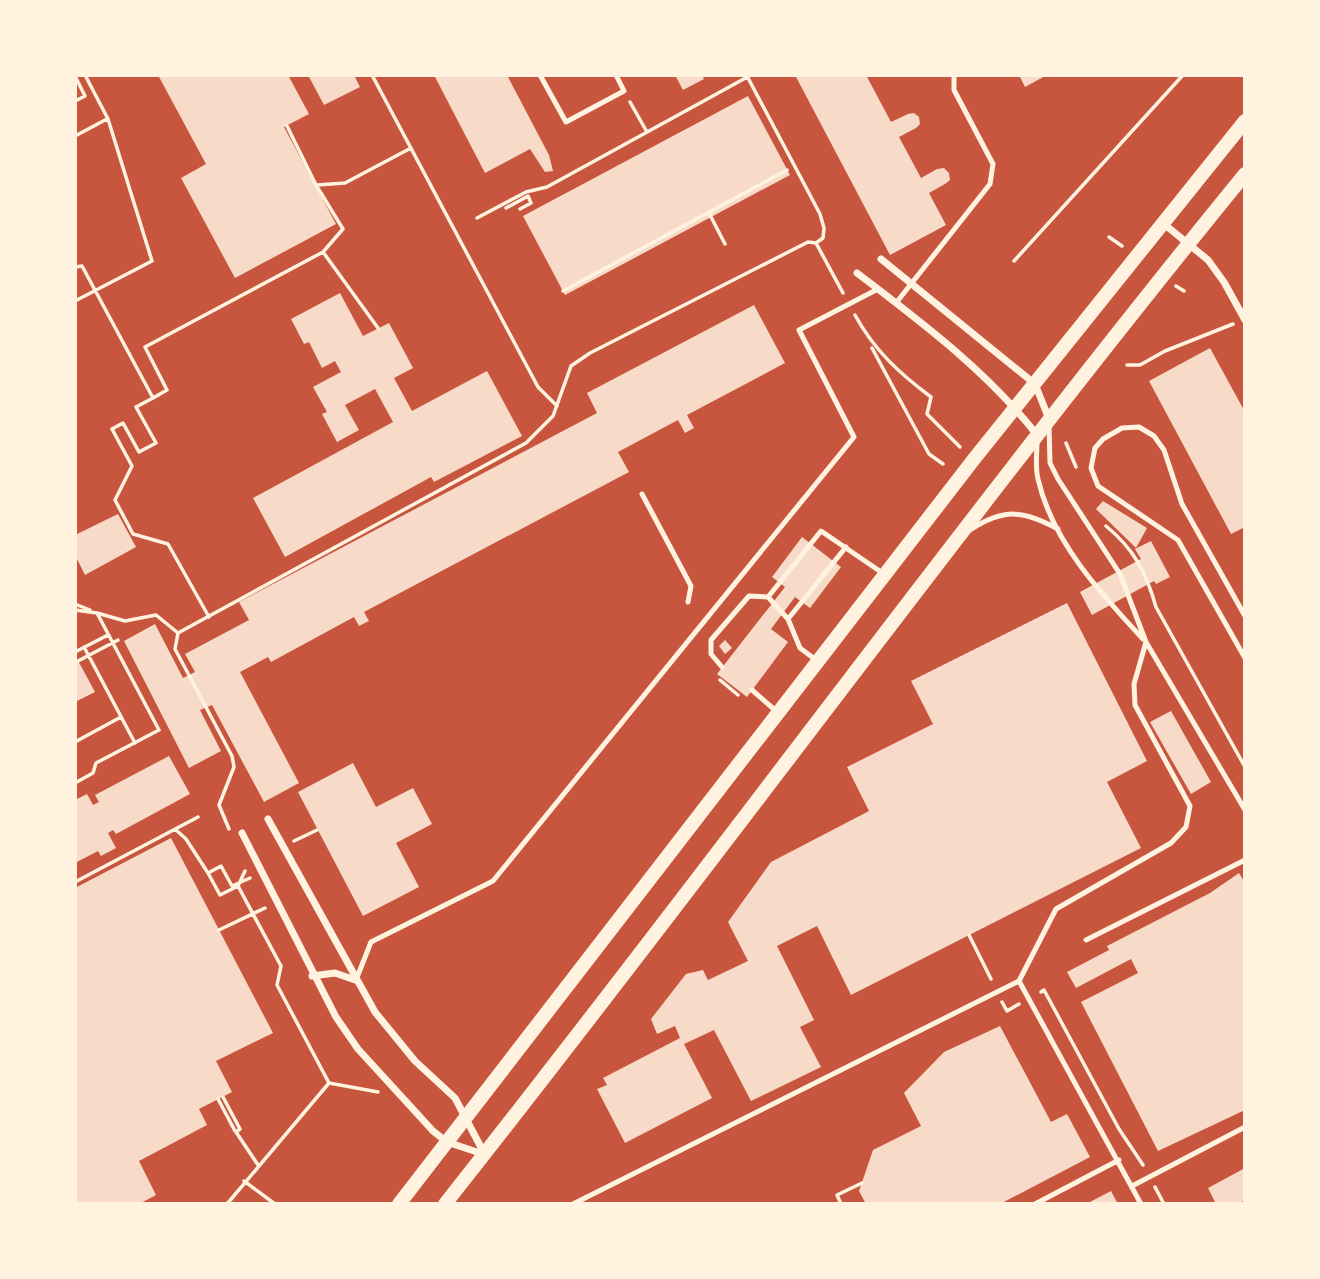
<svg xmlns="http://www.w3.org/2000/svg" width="1320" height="1279" font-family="Quicksand,sans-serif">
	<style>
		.building { fill: #f7dbc8 }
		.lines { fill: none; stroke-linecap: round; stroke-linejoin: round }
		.path { stroke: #fff3e0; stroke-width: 3.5 }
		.service { stroke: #fff3e0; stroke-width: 5 }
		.minor { stroke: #fff3e0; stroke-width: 7 }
		.secondary { stroke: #fff3e0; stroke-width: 14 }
	</style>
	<rect width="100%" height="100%" fill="#c8553d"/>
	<!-- building -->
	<path class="building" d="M158,75H288L309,114L284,127L336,224L235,278L181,178L206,164Z
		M308,75H354L360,87L324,105Z
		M434,75H507L549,155L553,171L545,172L530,149L485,173Z
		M675,75H702L704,79L683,90Z
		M795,75H866L891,122L908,114L914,113L919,117L920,124L916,128L899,137L921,178L937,169L944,168L949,173L950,180L945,184L929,193L946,225L890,255Z
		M1019,75H1047L1025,87Z
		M748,96L790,175L565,295L523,216Z
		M340,293L363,336L389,323L413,368L394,378L412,411L487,371L522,436L434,482L431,477L285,557L253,498L393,422L375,389L345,405L359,430L337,442L322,414L327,412L313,387L341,372L335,361L322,368L309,342L304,344L291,319Z
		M754,305L785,363L687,415L694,428L685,433L678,420L618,452L629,472L364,612L369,621L359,626L354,617L271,662L268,657L240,672L299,783L264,802L212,705L200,710L221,751L189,768L124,641L155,624L183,678L195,672L185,654L249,620L239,602L597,413L587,393Z
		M1210,348L1245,412V527L1231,534L1149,381Z
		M1103,501L1147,528L1136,548L1096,509Z
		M118,514L136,547L85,575L75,555V535Z
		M802,537L841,567L810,608L795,597L771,629L788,642L747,697L717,674L785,587L772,577Z
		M1151,541L1170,577L1156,584L1154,581L1092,615L1080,592L1141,559L1135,549Z
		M1067,603L1147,761L1107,782L1141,848L851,995L817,926L777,946L814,1020L800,1027L821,1067L751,1101L714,1030L684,1044L712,1098L625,1143L597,1089L607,1085L603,1078L680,1038L675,1026L657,1034L651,1019L686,974L703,970L708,980L748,961L728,922L771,862L869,811L847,767L933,724L911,681Z
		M725,640L732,648L725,654L719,646Z
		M75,655L95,692L75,702Z
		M1171,711L1211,782L1191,794L1150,722Z
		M169,756L190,794L116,834L113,830L108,833L116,848L101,856L98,851L75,863V800L87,794L93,805L99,802L95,795Z
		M353,763L376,807L413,788L432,824L396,843L419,887L363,916L298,792Z
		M171,838L273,1033L216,1061L232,1092L199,1109L207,1125L139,1161L156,1195L139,1204H75V888Z
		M1239,873L1245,883V1110L1158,1151L1081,1002L1138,973L1131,959L1076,988L1067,972L1109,950L1107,946L1210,893Z
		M1000,1026L1051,1122L1067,1114L1090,1157L1000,1204H866L859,1191L873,1150L921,1126L904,1093L944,1052Z
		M1245,1168V1200L1238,1204H1216L1208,1188Z
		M1111,1191L1118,1204H1086Z"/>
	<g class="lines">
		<!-- path -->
		<path class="path" d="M372,75L538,387L557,406
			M75,76L85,96L75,101
			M747,76L820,214L824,228L823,238L816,243
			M630,102L647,132
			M75,136L107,119
			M317,185L345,183L411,148
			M506,208L528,196L531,203L520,209
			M709,213L725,244
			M477,218L526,192L547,187L751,75
			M1109,237L1122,246
			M323,252L378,328
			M1014,261L1183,75
			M75,267L82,266L153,398L136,407L156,443L139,452L123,423L112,429L132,466L115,500L133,534L168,544L209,617
			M1176,286L1184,291
			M563,291L787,170
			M75,301L152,261L108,119L85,75
			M855,315C874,350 899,373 931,397L927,414L960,447
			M872,348L929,454L943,464
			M1127,365H1140L1165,351L1233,324
			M153,398L167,390L145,347L323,252L343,229L316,185L287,126
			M1066,443L1076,467
			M1106,526C1134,549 1146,572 1156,607L1245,767
			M75,604L90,610
			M75,610L97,613L159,730L96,763L93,773L75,783
			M97,613L125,621L156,615L178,633
			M84,647L135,743
			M75,652L108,635
			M78,661L118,640
			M720,680L738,695
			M75,742L121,717
			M175,829L186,839L208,873
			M229,829L219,805L234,767L232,756L175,649L178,633L526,443L553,416L571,366L590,353L808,242L816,243L843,293
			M294,841L317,830
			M75,882L198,817
			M238,886L220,895L208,873L221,866L232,886L250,878
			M219,930L265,908
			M969,935L991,979
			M1041,992L1044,990L1119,1129L1143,1165
			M1002,1002L1007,1011L1019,1004
			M329,1083L378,1092
			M223,1097L240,1129L236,1132L258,1165
			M218,1099L235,1131
			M244,1181L275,1204
			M1155,1187L1164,1204
			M227,1204L329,1083L277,985L281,966L238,886L245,871
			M841,1204L837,1195L862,1183"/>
		<!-- service -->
		<path class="service" d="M540,75L566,122L624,91L616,75
			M896,303L990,184L993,164L954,90V75
			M1049,426L1050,463L1058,479L1120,574L1146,642L1245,810
			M1037,441C1037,453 1035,468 1038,479C1052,541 1101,594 1143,639
			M642,494L691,586L688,602
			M970,530C1004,508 1023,510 1058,529
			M768,597L788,619L800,648L816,660
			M1245,616L1182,504L1164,450L1154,436L1139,427L1122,428L1103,439L1095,448L1091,468L1098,486L1178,540L1245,658
			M788,619L846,547
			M722,667L711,654V640L749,596L768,597L821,531L884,574
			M752,690L776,711
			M1086,940L1245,860
			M356,980L371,942L493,881L854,437L799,330L878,289
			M1019,981L1056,909L1171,843L1186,827L1190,806L1135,705L1134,684L1146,642
			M1019,981L1141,1204
			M1132,1186L1245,1127
			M573,1204L1019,981
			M1035,1204L1119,1160"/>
		<!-- minor -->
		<path class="minor" d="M1164,224L1208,260L1224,282L1245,320
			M881,259L1035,384L1049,419
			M857,273C921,322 987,371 1037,435
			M268,819L375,1012L415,1061L455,1098L484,1153
			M242,833L336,1017L358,1049L433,1131L447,1142L483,1154
			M312,976L335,973L355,980"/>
		<!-- secondary -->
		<path class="secondary" d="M399,1204L974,459L1245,121
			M445,1204C715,863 970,511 1245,174"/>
	</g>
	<!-- border -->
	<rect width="1320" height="1279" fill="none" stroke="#fff3e0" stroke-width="154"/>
</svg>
